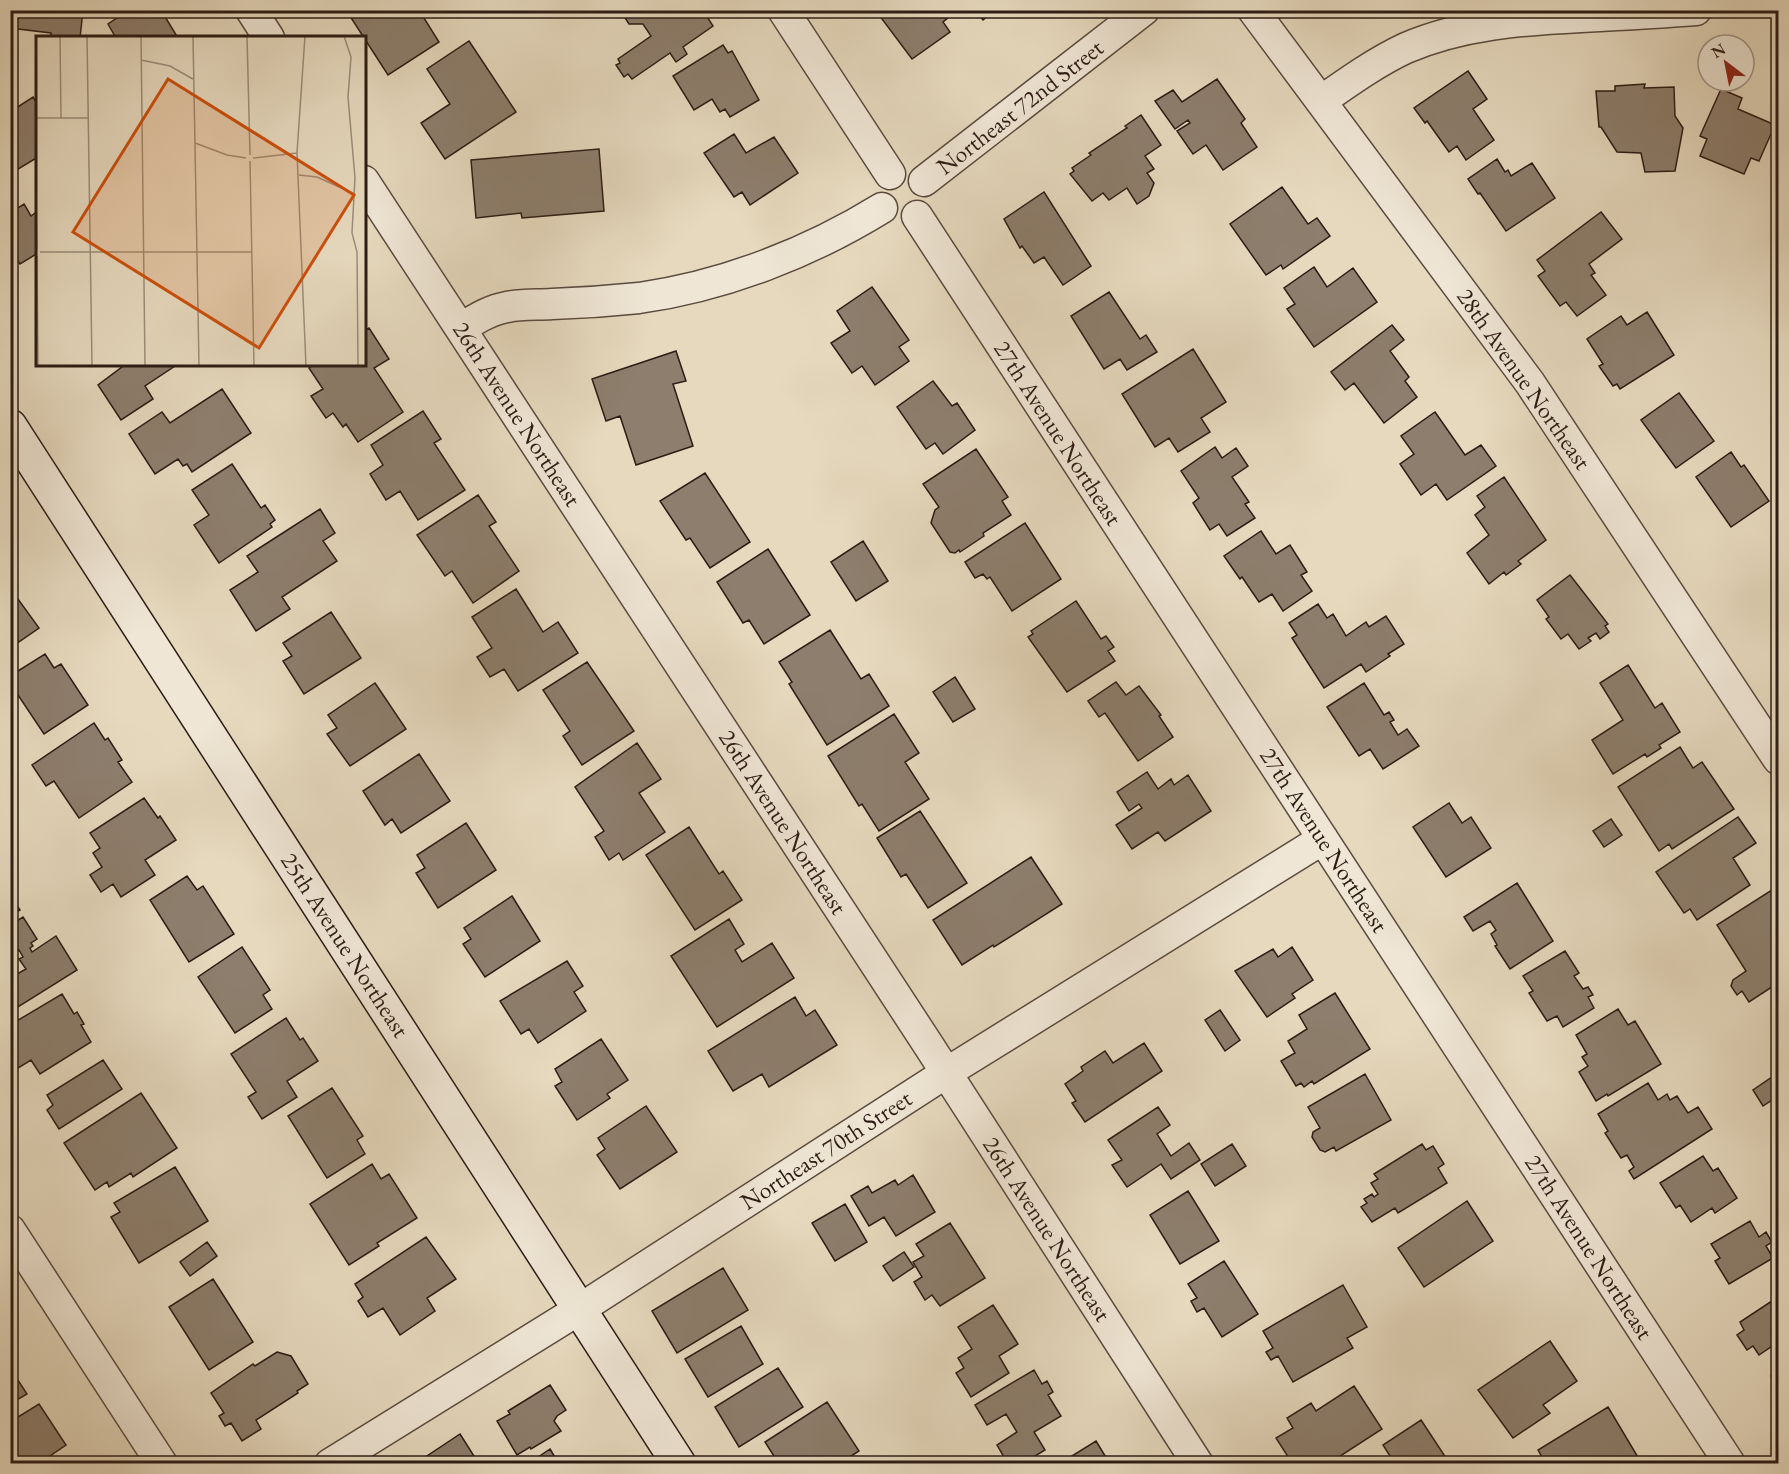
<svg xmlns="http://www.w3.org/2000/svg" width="1789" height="1474" font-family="'EB Garamond',serif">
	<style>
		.building { fill: #8d7e6d; stroke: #2c1c15; stroke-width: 1.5 }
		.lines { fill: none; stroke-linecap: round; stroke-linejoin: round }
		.minor-casing { stroke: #5a4b3f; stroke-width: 33 }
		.secondary-casing { stroke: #2c1c15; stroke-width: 36 }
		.minor { stroke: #efe6d5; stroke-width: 30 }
		.secondary { stroke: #efe6d5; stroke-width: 33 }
		.labels { text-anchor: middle; stroke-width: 4.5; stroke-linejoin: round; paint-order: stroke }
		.street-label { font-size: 24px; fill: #2c1c15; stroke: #efe6d5 }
		.inset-road { fill: none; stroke: #9c8d7a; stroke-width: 1.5 }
		.view { fill: #cc500d; fill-opacity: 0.15; stroke: #cc500d; stroke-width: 3 }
		.inset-edge { fill: none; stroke: #2c1c15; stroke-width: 3 }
	</style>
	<rect width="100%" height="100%" fill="#e6d9be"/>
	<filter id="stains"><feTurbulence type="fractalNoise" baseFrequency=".00333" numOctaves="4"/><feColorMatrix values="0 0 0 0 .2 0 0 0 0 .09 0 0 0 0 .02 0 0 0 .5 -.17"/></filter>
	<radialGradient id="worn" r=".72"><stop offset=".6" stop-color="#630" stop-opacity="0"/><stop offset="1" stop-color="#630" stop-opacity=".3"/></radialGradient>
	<!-- building -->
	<path class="building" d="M10,10H83L80,38H51V33L10,28Z
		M129,10H161L178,38H116L108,24Z
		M346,10H419L439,42L388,75Z
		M620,10H707L709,13L706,15L713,26L683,47L687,54L676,62L670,53L632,79L628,74L624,77L616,65L620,63L618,59L651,36L643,24H629Z
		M886,10H945L949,17L943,22L950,32L912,59L879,15Z
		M975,10H995L983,20Z
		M469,41L516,112L445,159L421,123L450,104L427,69Z
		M723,45L728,53L732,51L759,100L730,117L725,109L720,112L712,99L694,110L673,76Z
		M1468,71L1487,99L1473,109L1494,140L1466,160L1457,146L1449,152L1427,121L1425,123L1414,108Z
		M1217,79L1245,119L1241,123L1257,147L1223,170L1206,145L1193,154L1177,131L1190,123L1188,120L1175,129L1155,101L1173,90L1182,102Z
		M1645,84L1644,88L1674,87L1675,116L1683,128L1675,171L1645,172L1641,153L1617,152L1601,127H1599L1596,91H1615V86Z
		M1721,89L1742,98L1738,109L1775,125L1759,161L1751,158L1744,174L1700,156L1707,139L1700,136Z
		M33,97L38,105V157L10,174V112Z
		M1141,115L1161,145L1145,156L1154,169L1147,173L1154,183L1149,196L1137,204L1127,188L1109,200L1103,193L1092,201L1070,174L1074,171L1072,168L1091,155L1089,153L1127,128L1125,126Z
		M734,134L746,153L774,137L798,173L750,205L742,192L734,197L704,153Z
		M599,149L604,211L522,218L521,213L476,218L471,160Z
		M1497,159L1505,172L1508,170L1511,176L1532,163L1555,198L1506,231L1480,193L1478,194L1468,179Z
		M1282,187L1308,224L1317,218L1330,236L1283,269L1281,265L1266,275L1230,224Z
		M1044,192L1091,266L1063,285L1044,257L1034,263L1022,246L1020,248L1004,219Z
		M24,204L31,216L38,211V253L20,264L10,248V213Z
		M1601,212L1622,239L1589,264L1595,273L1591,275L1606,295L1577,316L1566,302L1560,306L1538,276L1545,271L1537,260Z
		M1314,267L1327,287L1353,268L1377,302L1314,347L1287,309L1295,304L1284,288Z
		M872,287L909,340L899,347L909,361L875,385L862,366L852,373L831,343L850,331L837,311Z
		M1109,292L1140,339L1146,335L1157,352L1127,370L1120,359L1104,369L1071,316Z
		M1647,312L1674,355L1620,389L1617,384L1613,386L1599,366L1603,364L1587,339L1621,316L1627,325Z
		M1392,325L1404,340L1390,351L1409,377L1405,381L1417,397L1384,423L1354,383L1345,390L1331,372Z
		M369,328L389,359L374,368L403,412L358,442L346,424L343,427L333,413L326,418L311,396L323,389L309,368L313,364H364V331Z
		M1193,349L1226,402L1201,418L1210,432L1178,452L1169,438L1155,447L1122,394Z
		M676,351L686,381L673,384L693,446L636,465L620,416L606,421L592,379Z
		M126,364H178L145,386L153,399L121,420L98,385Z
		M933,381L952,406L957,403L975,430L943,454L935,443L926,449L897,407Z
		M222,389L251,433L192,472L187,464L183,466L178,459L155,474L129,434L162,412L170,423Z
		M1679,393L1714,441L1676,468L1641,420Z
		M423,411L441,439L434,443L465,490L418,520L400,491L386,500L370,474L383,465L371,445Z
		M1435,412L1465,455L1481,445L1496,466L1447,500L1436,484L1421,495L1400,464L1414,454L1401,436Z
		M1215,447L1222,458L1236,448L1248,466L1232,477L1249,502L1245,504L1255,518L1227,536L1219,524L1210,530L1193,503L1199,498L1181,471Z
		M976,449L1008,497L1002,501L1011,515L983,533L984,536L960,552L959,550L955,553L950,552L931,523L935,510L939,507L923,484Z
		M1731,452L1741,467L1744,465L1769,501L1731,527L1696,477Z
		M232,464L261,508L265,505L275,520L270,524L272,527L219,563L194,525L209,515L192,490Z
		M705,473L750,542L710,568L690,538L686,540L660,501Z
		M1504,477L1546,540L1518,561L1521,564L1506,575L1504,572L1489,584L1467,553L1489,535L1475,515L1485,507L1477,496Z
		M478,495L496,522L489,526L519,571L473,603L452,571L445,576L417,535Z
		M320,509L335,533L323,541L337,561L282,597L290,609L256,631L230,590L258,572L247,556Z
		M1025,523L1061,579L1012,611L990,577L987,579L983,574L975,578L965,562Z
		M1261,531L1276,554L1290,545L1307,572L1301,575L1312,591L1283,611L1272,594L1259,602L1242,577L1240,579L1224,556Z
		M863,541L888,581L856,601L831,562Z
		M768,549L810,615L764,644L749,620L743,623L717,582Z
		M1570,575L1608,624L1605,626L1609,632L1600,639L1596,633L1588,638L1591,641L1579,649L1568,634L1561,639L1546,619L1549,617L1537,600Z
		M10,588L39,628L10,648Z
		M516,589L543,632L558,622L578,653L518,691L504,669L490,677L477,657L492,648L472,617Z
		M1076,601L1101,639L1106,636L1114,647L1108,651L1115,661L1067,692L1028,637L1033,634L1031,631Z
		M1318,604L1327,618L1333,614L1346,636L1366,622L1369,627L1386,616L1404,644L1388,654L1390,656L1366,672L1361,664L1324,688L1292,638L1297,635L1289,623Z
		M331,612L361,658L304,694L283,661L292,656L283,643Z
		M830,630L861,679L869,674L889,706L827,745L789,684L792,682L779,662Z
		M45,654L54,668L61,664L88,705L44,734L10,683V676Z
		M587,662L634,731L582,765L563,736L570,731L543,690Z
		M1628,665L1655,708L1662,703L1680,732L1659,745L1661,748L1647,757L1645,754L1613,774L1592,740L1623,720L1600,683Z
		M955,677L975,709L953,722L933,692Z
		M1116,682L1126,695L1139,686L1161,715L1159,716L1173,737L1138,761L1105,713L1099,717L1088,701Z
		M375,683L406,729L350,766L327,734L337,728L328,715Z
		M1364,683L1384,715L1389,712L1394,720L1390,722L1398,735L1407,729L1419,746L1383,769L1370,749L1359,756L1327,707Z
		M894,714L919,753L905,762L929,799L879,831L862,804L859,806L828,756Z
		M94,723L105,740L108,738L122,760L118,762L132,782L79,818L54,781L46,786L32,765Z
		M637,743L661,779L639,793L665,832L623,860L619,853L609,860L595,837L604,831L575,787Z
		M1680,747L1693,768L1702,762L1734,809L1672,849L1669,844L1659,851L1618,787Z
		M419,754L450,801L401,833L392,819L385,825L363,791Z
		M1147,772L1158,789L1171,779L1174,785L1188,775L1211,811L1165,841L1158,832L1132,849L1116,825L1142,808L1139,804L1129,811L1117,792Z
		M144,798L158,818L160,816L176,840L145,860L155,875L121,897L113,884L101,892L90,875L102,867L93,853L100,848L90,833Z
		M1449,803L1462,823L1471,817L1491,848L1446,877L1413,827Z
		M920,811L967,883L928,908L906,874L901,877L877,838Z
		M1738,817L1756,843L1733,858L1750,885L1697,920L1690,909L1684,913L1656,872Z
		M1611,819L1622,835L1604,847L1593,831Z
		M466,823L496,870L438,908L416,873L425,868L417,855Z
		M689,827L719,874L723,871L742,900L695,930L646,855Z
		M1031,857L1062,904L994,947L993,945L962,965L933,920Z
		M187,876L197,890L203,886L234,934L189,962L150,900Z
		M1517,883L1553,941L1510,969L1495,946L1497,945L1491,934L1496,930L1490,921L1473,931L1464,917Z
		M1778,886V983L1749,1002L1742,991L1737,995L1731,986L1733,980L1746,971L1717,925Z
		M10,895L20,910L10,916Z
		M512,896L540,941L485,977L463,944L471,939L464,928Z
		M23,917L37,939L31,943L33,946L30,948L32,952L56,936L77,970L10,1012V978L26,969L19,959L23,957L19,950L10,955V925Z
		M729,919L744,944L735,950L742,962L772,943L794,978L717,1027L671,956Z
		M242,947L270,990L263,995L272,1009L235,1033L198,977Z
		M1292,947L1313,980L1292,994L1295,998L1267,1017L1235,971L1273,949L1278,957Z
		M1565,951L1579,973L1574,976L1583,989L1588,987L1593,995L1588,997L1594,1008L1563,1027L1557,1016L1547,1021L1529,993L1533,991L1523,976Z
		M567,961L583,986L574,992L586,1011L538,1043L529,1029L521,1034L500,1001Z
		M1335,993L1370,1049L1314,1084L1312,1081L1304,1087L1301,1083L1296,1086L1281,1061L1295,1053L1288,1041L1307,1029L1299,1015Z
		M62,994L74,1014L77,1012L84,1024L81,1025L91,1042L40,1074L31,1060L10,1073V1025Z
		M795,997L806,1016L815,1010L837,1045L769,1087L762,1074L733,1091L708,1051Z
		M1618,1009L1628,1025L1635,1021L1661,1064L1608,1096L1607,1094L1596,1101L1579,1072L1588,1066L1582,1057L1587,1054L1576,1035Z
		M1220,1010L1240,1040L1225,1051L1205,1020Z
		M286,1018L300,1040L303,1038L318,1061L287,1081L297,1097L262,1119L248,1097L256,1092L231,1054Z
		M601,1039L628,1080L607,1094L610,1098L577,1120L555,1086L562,1082L555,1069Z
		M1144,1043L1162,1071L1085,1122L1072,1103L1076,1101L1065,1084L1083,1071L1081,1067L1105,1051L1113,1063Z
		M103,1060L122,1089L59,1129L47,1110L53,1105L47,1095Z
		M1778,1073V1096L1763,1106L1753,1090Z
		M1365,1074L1391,1120L1336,1151L1334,1147L1325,1152L1320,1150L1312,1137L1313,1132L1320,1128L1308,1107Z
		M1648,1083L1658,1100L1667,1094L1670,1100L1677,1096L1688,1113L1698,1107L1712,1129L1634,1179L1629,1171L1634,1167L1627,1155L1621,1158L1605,1133L1608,1131L1598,1114Z
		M332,1088L363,1136L357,1140L365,1154L327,1178L288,1116Z
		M141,1093L177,1148L133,1177L131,1173L109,1187L107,1182L95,1190L64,1143Z
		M646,1106L677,1152L620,1189L597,1155L605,1149L598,1138Z
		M1158,1107L1170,1125L1157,1134L1171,1156L1189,1143L1200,1160L1171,1179L1161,1164L1127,1187L1112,1165L1122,1160L1108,1140Z
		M1232,1144L1246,1166L1215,1186L1201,1164Z
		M1422,1144L1426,1150L1433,1146L1444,1164L1438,1168L1447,1183L1398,1213L1395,1208L1372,1222L1361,1207L1367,1203L1364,1199L1372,1194L1374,1197L1378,1194L1371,1183L1378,1179L1374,1174Z
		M1703,1156L1713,1171L1718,1168L1737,1198L1715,1213L1712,1208L1691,1222L1680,1205L1676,1208L1660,1183Z
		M372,1164L381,1179L389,1174L417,1218L377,1243L379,1246L349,1265L310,1204Z
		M175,1167L208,1221L139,1263L111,1217L120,1212L114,1203Z
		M913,1175L935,1212L896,1236L884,1217L869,1226L851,1196L868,1186L872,1193L895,1180L898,1185Z
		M1188,1191L1219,1241L1180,1264L1150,1215Z
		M1467,1201L1493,1241L1424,1287L1398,1248Z
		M845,1204L867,1242L835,1261L812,1223Z
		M1750,1221L1759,1237L1766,1232L1772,1242L1766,1246L1773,1258L1729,1284L1715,1261L1720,1258L1711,1244Z
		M950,1223L985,1278L940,1306L932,1295L925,1300L914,1282L922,1277L913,1262L924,1256L916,1244Z
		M426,1237L456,1279L427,1298L435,1311L400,1335L383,1308L368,1317L358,1301L363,1297L355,1284Z
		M207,1242L217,1256L190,1276L180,1262Z
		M904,1252L914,1267L893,1281L883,1266Z
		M1224,1261L1258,1314L1222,1337L1204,1308L1197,1312L1191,1301L1197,1298L1188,1284Z
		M723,1268L748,1310L677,1353L652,1311Z
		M213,1279L253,1342L209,1370L169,1307Z
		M1343,1285L1367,1327L1347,1338L1353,1348L1293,1382L1278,1356L1271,1360L1266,1352L1273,1348L1263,1331Z
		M1778,1297V1342L1759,1355L1753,1346L1747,1350L1737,1335L1744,1330L1740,1322Z
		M993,1305L1018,1344L999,1356L1009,1373L971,1397L956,1373L964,1368L958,1358L972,1349L958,1327Z
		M741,1326L763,1364L708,1397L685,1359Z
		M1550,1341L1577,1381L1543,1405L1550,1413L1513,1438L1478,1390Z
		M277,1352L291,1356L308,1384L297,1391L298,1393L256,1420L261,1429L242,1441L231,1423L225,1426L219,1416L224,1413L211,1393L253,1364L255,1366Z
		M10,1368L27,1394L10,1404Z
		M778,1368L803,1407L739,1447L715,1407Z
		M1034,1370L1042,1384L1047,1381L1053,1392L1048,1395L1061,1416L1034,1432L1045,1450L1022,1464H1008L997,1445L1017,1432L1006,1414L987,1425L975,1405Z
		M1778,1371V1388L1771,1376Z
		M550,1385L566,1410L557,1416L554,1421L561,1431L531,1449L530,1447L517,1455L497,1421L510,1414L508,1411Z
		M1354,1386L1382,1429L1328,1464H1304L1300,1458L1292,1463L1276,1438L1293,1428L1287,1418L1311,1403L1316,1411Z
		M827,1402L859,1451L839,1464H779L765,1442Z
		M39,1404L66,1445L38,1464H12L10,1461V1422Z
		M1608,1407L1642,1464H1546L1538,1450Z
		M1421,1420L1450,1464H1395L1383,1445Z
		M460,1434L479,1464H432L427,1456Z
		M1096,1441L1110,1464H1059Z
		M550,1449L559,1464H528Z"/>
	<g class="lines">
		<!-- minor casing -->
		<g class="minor-casing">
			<path id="minor" d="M251,10L269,38
				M783,10L890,174
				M1253,10L1530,383L1778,759
				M1321,101C1348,82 1376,62 1406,48C1462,24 1522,20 1581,17C1619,15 1657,13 1696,10
				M364,181L929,1046L1198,1464
				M924,181L1144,10
				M917,216L1730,1464
				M461,328C476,319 490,310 507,307C521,304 537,305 552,304C581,303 610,301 639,298C724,286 809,253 882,208
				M10,1230L162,1464
				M330,1464L580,1309L946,1073L1323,839"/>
		</g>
		<!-- secondary casing -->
		<g class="secondary-casing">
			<path id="secondary" d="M10,426L679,1464"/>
		</g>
		<!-- minor -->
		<use href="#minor" class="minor"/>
		<!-- secondary -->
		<use href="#secondary" class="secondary"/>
	</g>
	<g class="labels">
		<!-- street labels -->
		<g class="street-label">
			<text transform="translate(1020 107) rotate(-38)" y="8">Northeast 72nd Street</text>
			<text transform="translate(1524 379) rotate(55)" y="8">28th Avenue Northeast</text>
			<text transform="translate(517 414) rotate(57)" y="8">26th Avenue Northeast</text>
			<text transform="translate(1058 433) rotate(57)" y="8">27th Avenue Northeast</text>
			<text transform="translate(783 822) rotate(57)" y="8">26th Avenue Northeast</text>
			<text transform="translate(1324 840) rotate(57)" y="8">27th Avenue Northeast</text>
			<text transform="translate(345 945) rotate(57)" y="8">25th Avenue Northeast</text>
			<text transform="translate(826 1150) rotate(-33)" y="8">Northeast 70th Street</text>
			<text transform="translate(1047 1229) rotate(57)" y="8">26th Avenue Northeast</text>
			<text transform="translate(1589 1247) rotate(57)" y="8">27th Avenue Northeast</text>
		</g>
	</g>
	<!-- overview -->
	<g transform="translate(36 36)">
		<rect width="330" height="330" fill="#e6d9be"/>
		<path class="inset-road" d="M24,0L25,82M51,0L56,330M105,0L109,330M157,0L163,330M211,0L214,119M269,0L261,117L270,330M308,0L315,21L312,61L319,142L316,197L321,216L322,330M105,24L134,30L157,43M0,82H52M159,107L191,119L210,122M217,122L261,117M214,125L218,330M263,139L281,141L319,158M0,176L1,213M4,216H215M1,220L2,330"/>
		<path class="view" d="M132,43L318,159L223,312L37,196Z"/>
		<rect width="330" height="330" class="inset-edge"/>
	</g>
	<!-- margin -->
	<rect width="1789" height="1474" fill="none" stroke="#e6d9be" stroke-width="36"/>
	<rect x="12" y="12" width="1765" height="1450" fill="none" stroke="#2c1c15" stroke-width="3"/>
	<rect x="18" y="18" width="1753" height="1438" fill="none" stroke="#2c1c15" stroke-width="1.5"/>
	<!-- north arrow -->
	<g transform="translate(1726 63) rotate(328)"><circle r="28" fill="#efe6d5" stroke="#a19588" stroke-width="1.5"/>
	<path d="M0-4.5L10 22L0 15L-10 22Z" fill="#8f2418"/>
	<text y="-9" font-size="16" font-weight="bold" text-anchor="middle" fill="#2c1c15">N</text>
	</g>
	<rect width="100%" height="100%" filter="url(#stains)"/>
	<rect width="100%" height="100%" fill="url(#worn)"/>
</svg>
